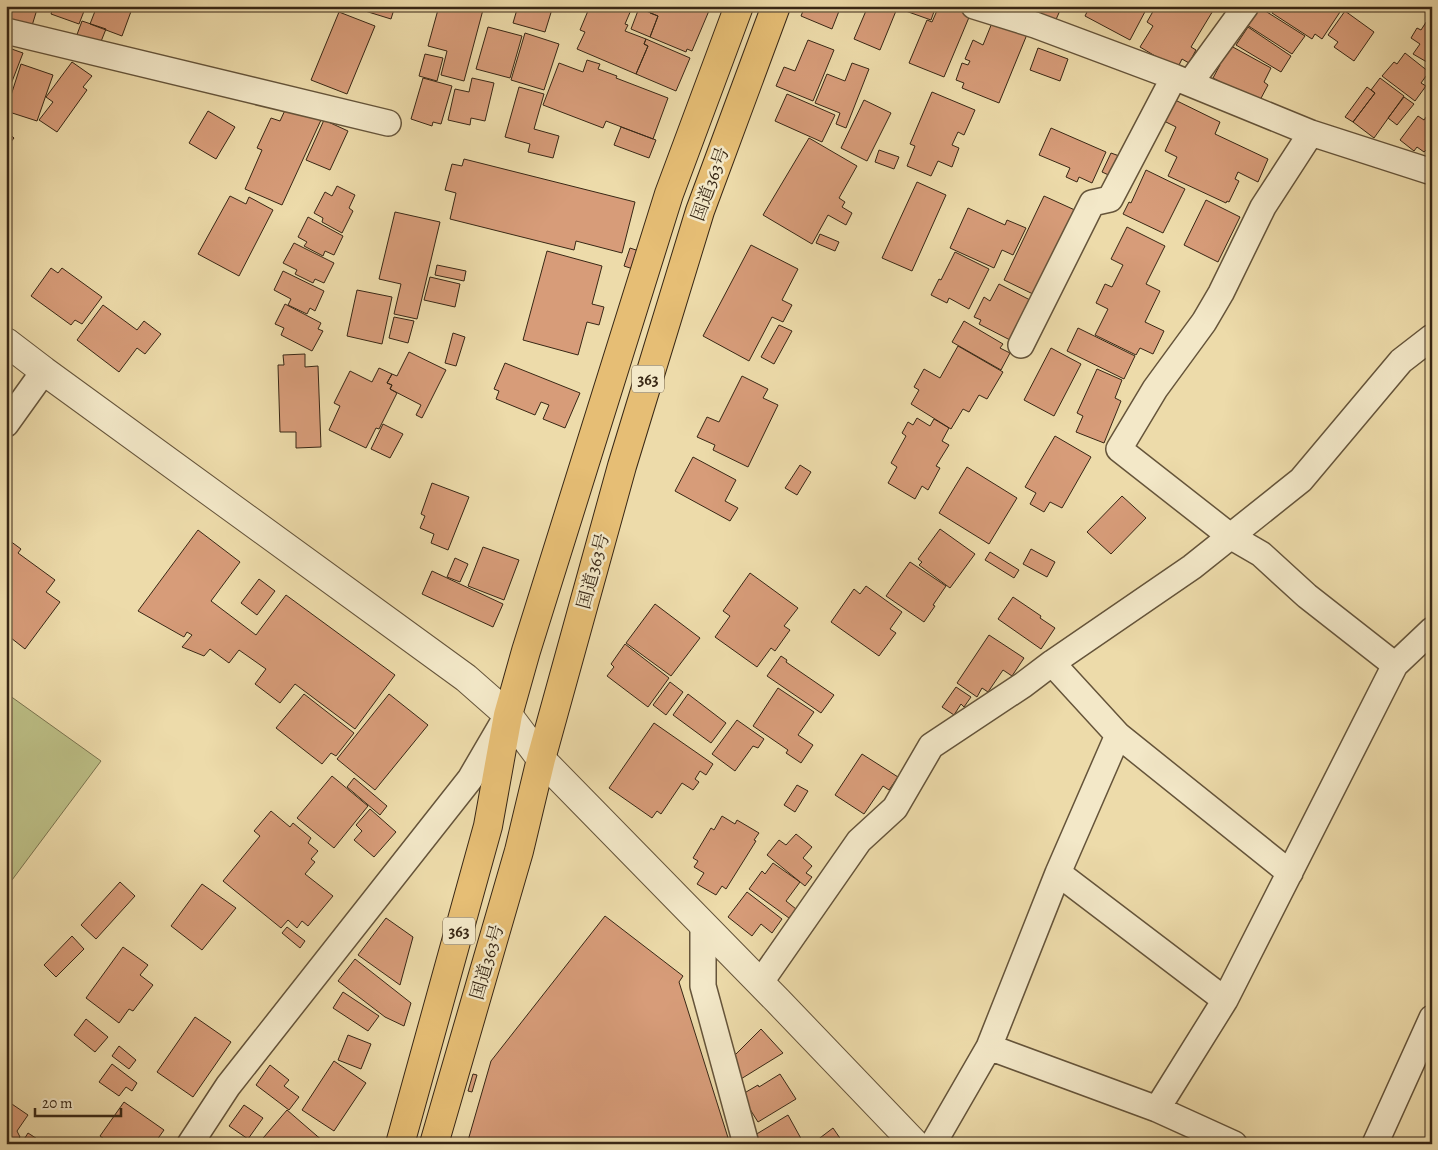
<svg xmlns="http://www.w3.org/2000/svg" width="1438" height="1150" font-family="Alegreya,'Noto Serif JP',serif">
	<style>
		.green { fill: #bcbf86; stroke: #7a734e }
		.building { fill: #d79c79; stroke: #382715 }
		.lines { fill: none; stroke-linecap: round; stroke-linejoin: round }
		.minor-casing { stroke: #65543a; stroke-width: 28 }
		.tertiary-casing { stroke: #65543a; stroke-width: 30 }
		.trunk-casing { stroke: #382715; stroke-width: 30 }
		.minor { stroke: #f3e8c8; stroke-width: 25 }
		.tertiary { stroke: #f3e8c8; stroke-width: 28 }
		.trunk { stroke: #e6be75; stroke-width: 28 }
		.labels { text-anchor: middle; stroke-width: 5; stroke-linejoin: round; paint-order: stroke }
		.shield { fill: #f3e8c8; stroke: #70614b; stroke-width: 1 }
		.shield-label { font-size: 16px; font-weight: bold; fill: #382715 }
		.street-label { font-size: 18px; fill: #382715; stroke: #f3e8c8 }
	</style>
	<rect width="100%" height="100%" fill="#eddbaa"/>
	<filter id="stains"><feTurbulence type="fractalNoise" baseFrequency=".004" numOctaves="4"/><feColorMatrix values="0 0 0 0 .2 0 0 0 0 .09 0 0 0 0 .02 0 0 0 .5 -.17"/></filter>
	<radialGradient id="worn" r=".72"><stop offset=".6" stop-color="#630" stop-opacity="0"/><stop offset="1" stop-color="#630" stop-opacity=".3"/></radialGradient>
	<!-- green -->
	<path class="green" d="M6,693L101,761L6,888Z"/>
	<!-- building -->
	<path class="building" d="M6,6H38L31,29L6,22Z
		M51,6H86L79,24L51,14L52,11L50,10Z
		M97,6H133L122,36L90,24Z
		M367,6H395L391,19L365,11Z
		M439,6H484L464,81L441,75L447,51L428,46Z
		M518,6H553L545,32L513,23Z
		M590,6H629L628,9L631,10L625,24L628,25L625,31L646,39L644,44L648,46L636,74L577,49L585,32L580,30Z
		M653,6H711L692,51L687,49L686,52L650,37L658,16L650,13Z
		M805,6H841L832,29L801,16Z
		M868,6H898L880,50L854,39Z
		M900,6H936L931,20L900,9Z
		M939,6H948L970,15L944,77L909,63L927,20L932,22Z
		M1030,6H1062L1054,24L1028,13Z
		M1090,6H1148L1130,40L1085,16Z
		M1156,6L1161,9L1163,6H1209L1214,9L1191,47L1196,50L1189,63L1182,59L1177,69L1140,47L1153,26L1147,22Z
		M1276,6H1338L1342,9L1322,39L1315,34L1312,39L1272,13Z
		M1259,7L1305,36L1292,54L1247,25Z
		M639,8L658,16L650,37L631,29Z
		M1345,11L1374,32L1354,61L1334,47L1338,42L1328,35Z
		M339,12L375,26L347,94L311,80Z
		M1432,13V65L1413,54L1420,44L1411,38L1417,28L1421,30Z
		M994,18L1028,32L999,103L962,88L964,83L956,80L962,63L968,65L970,61L965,59L973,40L983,45Z
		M82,21L106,29L98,49L75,40Z
		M488,27L522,36L510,78L476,69Z
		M1248,27L1291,56L1281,72L1236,45Z
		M525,33L559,44L544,90L511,80Z
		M646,39L690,58L676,91L636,74L648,46L644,44Z
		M808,40L834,50L813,101L776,86L784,67L795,71Z
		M1231,46L1271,68L1264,82L1268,85L1259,102L1213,78L1220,65L1216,64Z
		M6,47L23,53L6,97Z
		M1038,48L1068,59L1060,81L1030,70Z
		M1405,53L1429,72L1421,83L1426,86L1415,101L1382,76L1394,62L1397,64Z
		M425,54L443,58L437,81L419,76Z
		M587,60L600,64L598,69L617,76L616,78L668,98L653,139L606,121L603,128L543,105L559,63L583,72Z
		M72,62L92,76L83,87L87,90L57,132L39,120L53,102L46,97Z
		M852,63L869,69L846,128L836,124L840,113L815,103L827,74L845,81Z
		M21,64L53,75L37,121L6,111Z
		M423,78L452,86L441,124L433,122L432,126L411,119Z
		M472,78L494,83L485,121L471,118L470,125L448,120L455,89L469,92Z
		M1380,78L1404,96L1374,138L1353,122L1375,93L1371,90Z
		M519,87L544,94L534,129L559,136L553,158L528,152L530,144L505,137Z
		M1367,87L1375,93L1353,122L1345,117Z
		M932,92L975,110L964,135L958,132L952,145L959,148L952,167L938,161L931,176L907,166L915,146L910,144Z
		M787,94L835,115L822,142L775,121Z
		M1404,97L1414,104L1397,125L1388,118Z
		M1171,98L1220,122L1215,134L1268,159L1258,182L1238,172L1235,179L1239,181L1229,202L1227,201L1226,203L1168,176L1177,157L1165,151L1176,127L1164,121Z
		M864,100L891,113L867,161L841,148Z
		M287,106L321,120L282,205L245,189L262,150L257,148L271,118L280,121Z
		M1431,110L1432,151L1428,148L1424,152L1417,147L1414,151L1400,140L1418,116L1424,120Z
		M208,111L235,127L216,159L189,143Z
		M324,120L348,131L330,170L306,160Z
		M621,127L656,140L649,158L614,145Z
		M1051,128L1106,152L1092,183L1079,177L1077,182L1066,177L1070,168L1039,155Z
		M6,131L14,138L6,148Z
		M809,138L857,166L839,198L845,202L842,207L852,213L846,225L828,215L812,244L763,215Z
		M879,150L899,157L894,169L875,162Z
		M1111,153L1122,157L1113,177L1102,172Z
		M464,159L635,202L622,253L576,241L574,250L450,219L456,193L445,190L452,164L462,166Z
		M1146,170L1185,189L1163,233L1123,214L1129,202L1131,203Z
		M917,182L946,195L912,271L882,258Z
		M337,186L355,195L349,208L353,211L342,233L322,222L323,218L314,213L325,192L332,196Z
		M230,196L246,204L249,197L273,210L239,276L198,254Z
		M1044,196L1077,211L1035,295L1004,280Z
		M1206,200L1240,217L1218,262L1184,245Z
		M968,208L1005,225L1007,220L1026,228L1013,255L1002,250L994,268L950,248Z
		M395,212L440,222L417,319L394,314L401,284L379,279Z
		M308,217L343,236L334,255L325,251L323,256L304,246L307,242L298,237Z
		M1127,227L1165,246L1146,284L1160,291L1145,322L1164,331L1153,354L1140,348L1136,355L1095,335L1108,309L1096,303L1105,284L1112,287L1123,265L1111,259Z
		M820,234L839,242L835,251L816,243Z
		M294,243L334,263L324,283L315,279L313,283L295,274L297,270L283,263Z
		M751,245L798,269L782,300L792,305L783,322L772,317L749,361L703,336Z
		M630,248L639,251L633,269L624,266Z
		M547,251L602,266L592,304L604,307L599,325L587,322L578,355L523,340Z
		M955,252L989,269L969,309L949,298L947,303L931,295L939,279L941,280Z
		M437,265L466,271L464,281L435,275Z
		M51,268L58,273L62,268L102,297L82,324L75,320L71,325L31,296Z
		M283,271L324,291L315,311L310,308L307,314L288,305L291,299L274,290Z
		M430,277L460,284L455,307L424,300Z
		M999,284L1032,301L1012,341L979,324L981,320L974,317L984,297L990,301Z
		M357,290L392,297L382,344L347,336Z
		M285,304L321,323L318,329L323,331L312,351L281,335L284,328L275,324Z
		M103,305L137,330L144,321L161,334L145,354L137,348L119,372L77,340Z
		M394,317L414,321L408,343L389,338Z
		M964,321L1003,344L1000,348L1010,353L1001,370L952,342Z
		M779,325L792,331L774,364L761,357Z
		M1078,328L1135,356L1124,379L1067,351Z
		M453,333L465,337L456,366L445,363Z
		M958,346L1003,372L987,399L979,395L969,412L963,409L951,429L911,404L919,390L914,387L924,369L940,378Z
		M1051,348L1081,364L1054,416L1024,400Z
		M409,352L446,370L422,418L416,415L421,405L390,389L392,385L387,383L392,374L397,376Z
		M305,354V367L318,366L321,447L296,448V432H280L278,365H284L283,355Z
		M505,363L580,393L565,428L543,419L549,405L541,402L535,415L496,399L499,391L494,389Z
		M379,368L392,374L387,383L392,385L390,389L397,393L379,429L376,428L366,448L329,430L340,406L334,403L350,371L372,382Z
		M1097,369L1122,380L1115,398L1121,401L1104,443L1076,432L1083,416L1077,413Z
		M742,376L768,389L763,398L778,405L748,467L713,450L715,445L697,437L707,417L719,422Z
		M917,418L930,426L934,419L949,428L942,441L949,445L936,466L940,468L928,490L922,486L915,499L888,483L897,467L891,463L906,436L902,433L908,422L913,425Z
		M383,424L403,434L390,458L371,449Z
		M1055,436L1091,457L1062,508L1050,502L1044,512L1030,504L1036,493L1025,487Z
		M693,457L736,480L725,501L738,508L730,521L675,491Z
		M800,465L811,472L797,495L785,488Z
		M967,467L1017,498L989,544L939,513Z
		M432,483L469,497L448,550L431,543L434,534L420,528L425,516L421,514Z
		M1122,496L1146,518L1111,554L1087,532Z
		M940,529L975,554L950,588L919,565L922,562L918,559Z
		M198,530L240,562L211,601L256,635L286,595L395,675L355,729L295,684L280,703L255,684L266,669L239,650L229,663L210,649L204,656L182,647L192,635L187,632L184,637L138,611Z
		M6,538L21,549L18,553L55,580L46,592L60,602L25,649L6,634Z
		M483,547L519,560L504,600L468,586Z
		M1031,549L1055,562L1047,577L1023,564Z
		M990,552L1019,570L1014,578L985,560Z
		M455,558L468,564L460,582L447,577Z
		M910,562L946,586L933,605L935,606L924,622L886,596Z
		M432,571L503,604L493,627L422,594Z
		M750,573L798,608L784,626L790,630L775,651L771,648L757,667L715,637L730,616L723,611Z
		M259,579L275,591L257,615L241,603Z
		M866,586L902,612L890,629L896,633L879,656L831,622L854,589L860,594Z
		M1013,597L1041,616L1040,618L1055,628L1041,649L998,619Z
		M655,604L700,638L671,676L626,643Z
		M989,635L1024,658L1012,676L1003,670L988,692L982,688L977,697L957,683Z
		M625,644L669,678L648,707L607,676L614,667L611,664Z
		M781,656L787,660L786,662L834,695L821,713L767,676Z
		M670,682L683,692L666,715L653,705Z
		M956,687L971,697L964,707L961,704L954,715L942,707Z
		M778,688L814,712L798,735L813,745L801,763L786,753L788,750L753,726Z
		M304,694L354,733L336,756L331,753L322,764L276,728Z
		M389,694L428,725L375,790L337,759Z
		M688,694L726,723L711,743L673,715Z
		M737,720L764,739L758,748L753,746L735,771L712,754Z
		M654,723L713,764L706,775L700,771L695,779L699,782L693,790L682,783L661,814L657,811L652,818L609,788Z
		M862,754L898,777L889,790L883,786L864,814L835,795Z
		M332,776L368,806L334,848L297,818Z
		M354,778L387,806L380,815L347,787Z
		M797,785L808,791L795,812L784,805Z
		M370,809L396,832L374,857L354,840L362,831L356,825Z
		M271,811L290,827L293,823L311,838L308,843L318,851L311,859L315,862L305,874L333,896L308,926L302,921L297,928L288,920L281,928L223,881L260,836L254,831Z
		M722,816L735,824L737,820L759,833L754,840L756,841L726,889L722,886L716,895L697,884L704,873L694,867L698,861L693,858L711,828L714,830Z
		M796,834L812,847L803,858L812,866L806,873L812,877L805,886L767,855L779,840L786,845Z
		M773,863L800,882L786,901L796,909L789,918L749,889L762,871L765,874Z
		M120,882L135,896L96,939L81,925Z
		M202,884L236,908L202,950L171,926Z
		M747,892L782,919L772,933L761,924L752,936L728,917Z
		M605,916L683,976L679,982L730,1144H467L491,1061Z
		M386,918L413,937L400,985L358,955Z
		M287,927L305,941L300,948L282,933Z
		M72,936L84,949L56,977L44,965Z
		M123,947L148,965L140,975L153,985L133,1011L129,1009L119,1023L86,998Z
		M355,959L411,1003L404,1026L385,1017L338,981Z
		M343,992L379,1016L368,1031L333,1008Z
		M195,1017L231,1042L193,1097L157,1072Z
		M86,1019L108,1037L95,1052L74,1035Z
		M761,1029L783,1053L736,1082L730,1060Z
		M348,1035L371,1044L361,1069L338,1060Z
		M119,1046L136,1060L129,1069L112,1056Z
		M334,1061L366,1083L334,1131L302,1110Z
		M112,1064L137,1083L132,1091L126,1087L119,1096L99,1082Z
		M270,1065L289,1080L284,1086L299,1097L289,1110L256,1085Z
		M473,1074L477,1075L472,1092L468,1091Z
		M780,1074L796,1099L758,1122L741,1095L758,1085L759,1087Z
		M6,1100L28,1115L17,1131L20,1137L16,1142L6,1138Z
		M124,1102L164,1130L154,1144H111L100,1136Z
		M244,1105L263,1118L248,1139L229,1126Z
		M287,1110L324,1142L322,1144H258Z
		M788,1115L804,1144H761L755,1135Z
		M833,1128L844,1144H812Z
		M28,1133L45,1144H26L23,1141Z"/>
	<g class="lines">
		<!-- minor casing -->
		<g class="minor-casing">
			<path id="minor" d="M974,6L1035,25L1174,77
				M6,31L388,123
				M1190,83L1246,6
				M1311,133L1263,207L1221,293L1204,322L1155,389L1119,449L1230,536L1261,554L1307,596L1395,665
				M1021,345L1092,203L1110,199L1174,77L1311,133L1432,172
				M6,424L44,371
				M1118,735L1290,873
				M1058,873L1225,1000
				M703,924V986L746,1144
				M760,983L859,841L895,808L931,746L1023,685L1052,663L1192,567L1301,480L1401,361L1432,337
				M989,1047L1157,1109L1234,1144
				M1157,1109L1225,1000L1395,665L1432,630
				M190,1144L228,1086L470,779L505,719
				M933,1144L989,1047L1058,873L1118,735L1052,663
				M1375,1144L1432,1018"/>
		</g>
		<!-- tertiary casing -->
		<g class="tertiary-casing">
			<path id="tertiary" d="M6,342L44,371L466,678L508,715L541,759L778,1001L915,1144"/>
		</g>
		<!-- trunk casing -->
		<g class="trunk-casing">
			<path id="trunk" d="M400,1144L488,826L508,715L526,651L669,194L739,6
				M434,1144L519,851L541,759L622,466L700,211L776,6"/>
		</g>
		<!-- minor -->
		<use href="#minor" class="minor"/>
		<!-- tertiary -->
		<use href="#tertiary" class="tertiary"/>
		<!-- trunk -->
		<use href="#trunk" class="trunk"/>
	</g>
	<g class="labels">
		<!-- shield labels -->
		<g class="shield">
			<rect x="632" y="365.5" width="32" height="27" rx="4"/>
			<rect x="443" y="917.5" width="32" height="27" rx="4"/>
		</g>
		<g class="shield-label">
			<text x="648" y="385">363</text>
			<text x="459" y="937">363</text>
		</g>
		<!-- street labels -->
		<g class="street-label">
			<text transform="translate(710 184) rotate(-70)" y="6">国道363号</text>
			<text transform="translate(593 571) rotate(-75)" y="6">国道363号</text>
			<text transform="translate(487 962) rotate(-74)" y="6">国道363号</text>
		</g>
	</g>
	<!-- margin -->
	<rect width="1438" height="1150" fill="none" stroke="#eddbaa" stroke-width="25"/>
	<rect x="8" y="8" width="1423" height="1135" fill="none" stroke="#382715" stroke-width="2.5"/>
	<rect x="12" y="12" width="1413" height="1125" fill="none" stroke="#382715"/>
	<!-- scale -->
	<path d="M35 1108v8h86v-8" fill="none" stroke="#382715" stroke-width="2.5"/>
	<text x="42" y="1108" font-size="15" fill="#382715" stroke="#f3e8c8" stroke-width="4" paint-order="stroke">20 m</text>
	<rect width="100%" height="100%" filter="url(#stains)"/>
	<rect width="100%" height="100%" fill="url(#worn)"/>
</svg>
